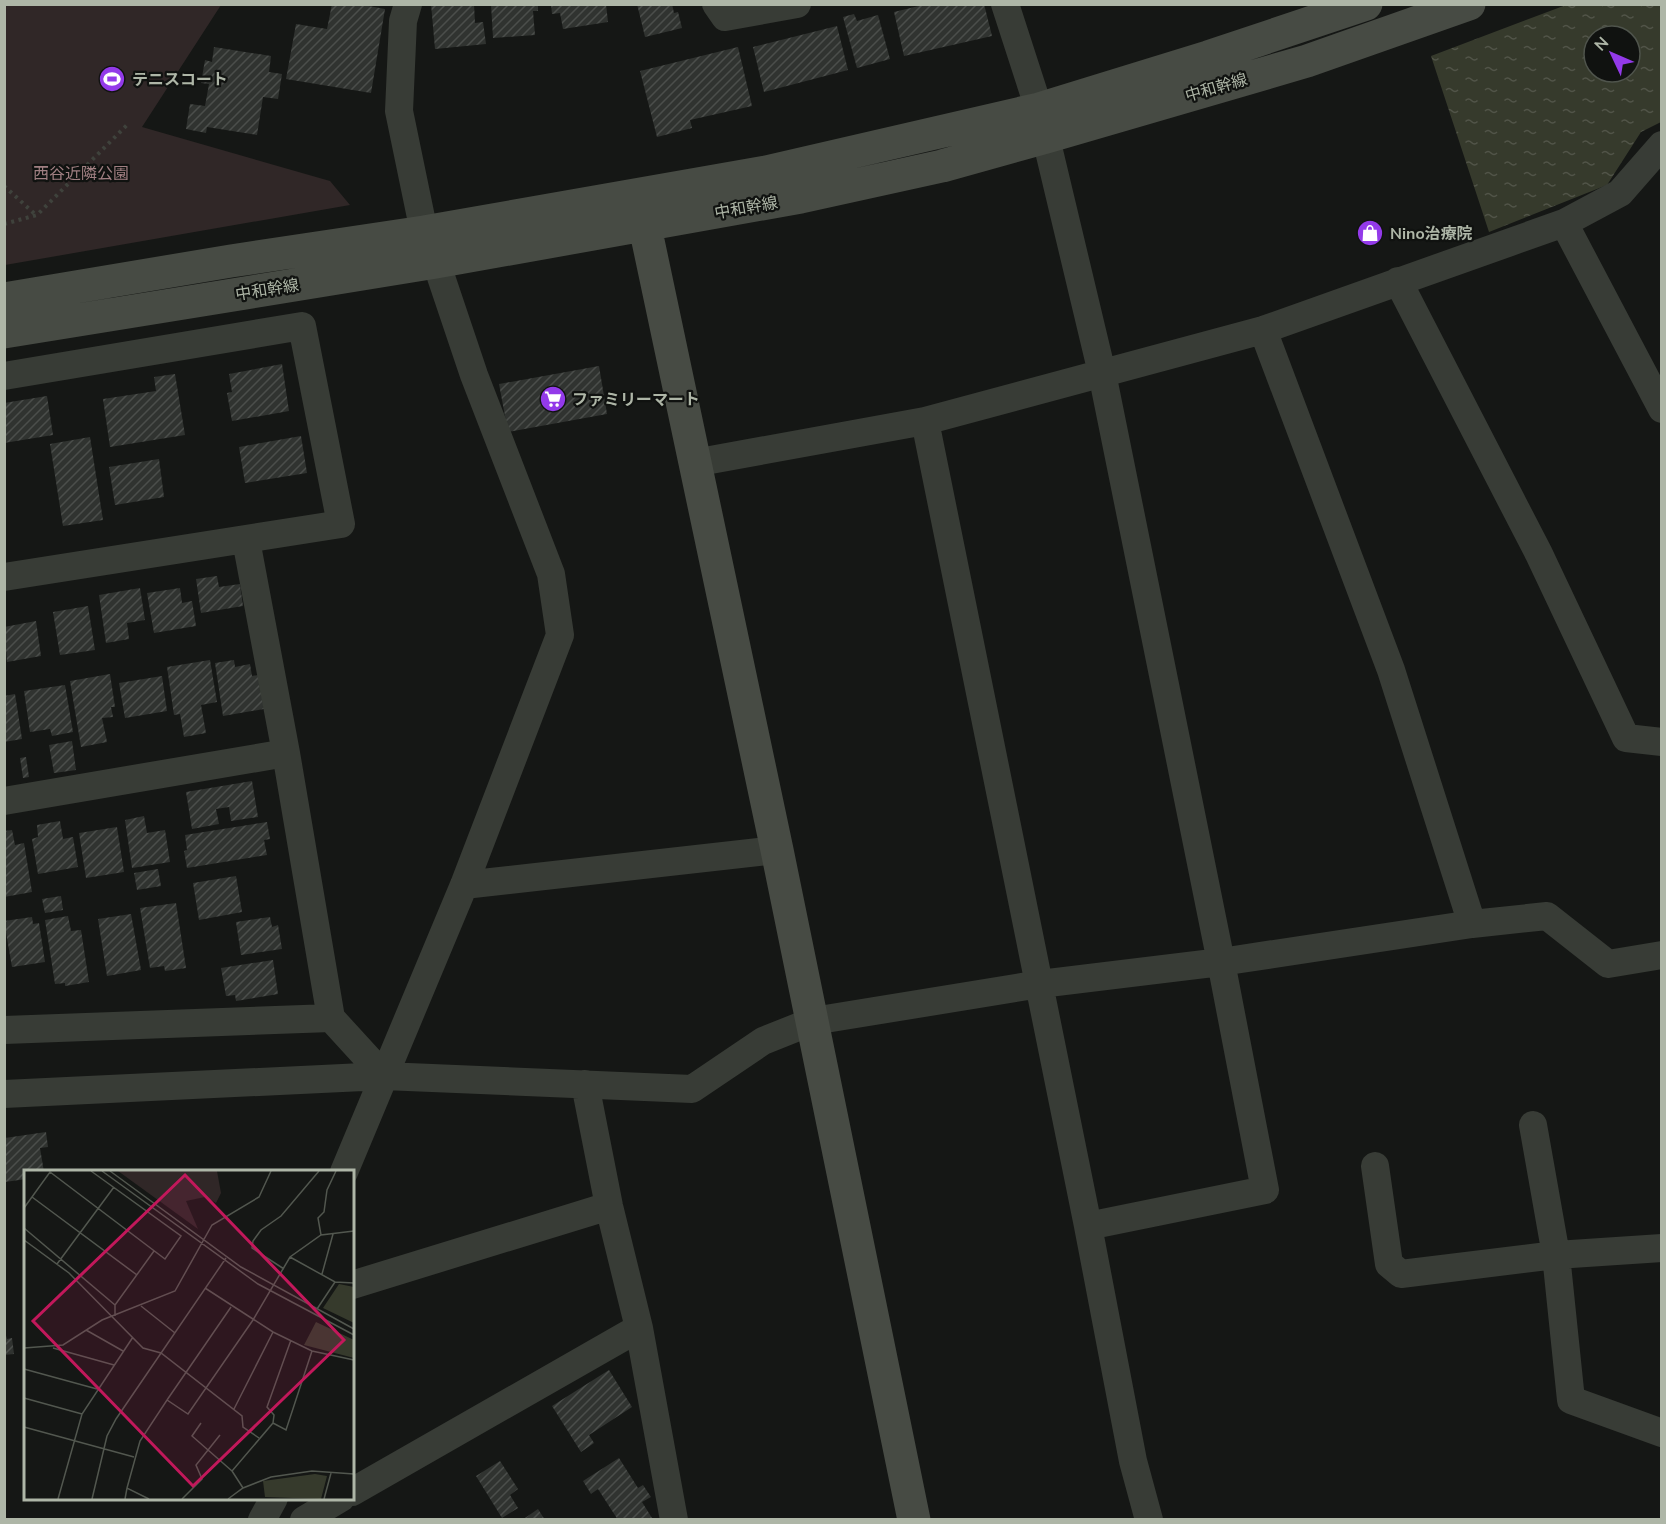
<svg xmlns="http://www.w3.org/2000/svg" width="1666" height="1524" font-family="'Nunito Sans','Noto Sans JP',sans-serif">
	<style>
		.green { fill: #302727 }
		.water { fill: url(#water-ripples); fill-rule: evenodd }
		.building { fill: url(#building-hatch) }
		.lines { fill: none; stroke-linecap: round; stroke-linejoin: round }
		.path { stroke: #3f423c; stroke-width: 4; stroke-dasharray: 3 4.5; stroke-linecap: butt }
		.street { stroke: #383c36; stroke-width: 28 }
		.secondary { stroke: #474b44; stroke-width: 33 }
		.labels { text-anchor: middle; stroke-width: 4.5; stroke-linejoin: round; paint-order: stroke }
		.poi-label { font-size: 16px; font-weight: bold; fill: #aeb6a7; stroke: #101210; text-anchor: start }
		.street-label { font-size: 16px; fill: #aeb6a7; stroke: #101210 }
		.park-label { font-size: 16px; fill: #a07f82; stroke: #101210 }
		.inset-road { fill: none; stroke: #52574f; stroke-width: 1.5 }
		.view { fill: #c2185b; fill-opacity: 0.15; stroke: #c2185b; stroke-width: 3 }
		.inset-edge { fill: none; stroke: #aeb6a7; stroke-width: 3 }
	</style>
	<defs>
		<pattern id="water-ripples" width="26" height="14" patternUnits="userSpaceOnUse" patternTransform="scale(1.5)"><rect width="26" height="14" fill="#363a2c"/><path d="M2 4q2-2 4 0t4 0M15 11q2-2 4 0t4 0" fill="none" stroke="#515448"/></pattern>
		<pattern id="building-hatch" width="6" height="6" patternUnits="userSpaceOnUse" patternTransform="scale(1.5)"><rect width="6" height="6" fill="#303330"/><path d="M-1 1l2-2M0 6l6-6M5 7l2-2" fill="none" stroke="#4b4e4b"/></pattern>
	</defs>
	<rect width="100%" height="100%" fill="#151715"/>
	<!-- green -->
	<path class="green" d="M5,4L221,5L142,127L330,181L350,205L5,265Z"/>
	<!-- water -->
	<path class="water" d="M1566,5H1661V122L1641,132L1607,185L1489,232L1431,56ZM1594,36H1630V72H1594Z"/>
	<!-- building -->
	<path class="building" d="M332,4H358L385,9L371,93L286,79L296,24L327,29Z
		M431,4H474L475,23L483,22L486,44L435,49Z
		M491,4H538V11H533L535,35L493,38Z
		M551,4H606L608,22L563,29L560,13L552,14Z
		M637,4H672L674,13L678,12L682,28L645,37Z
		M927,4H984L992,36L904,56L894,12Z
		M854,14L857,21L878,15L890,59L857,68L843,17Z
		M837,26L848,70L764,92L753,47Z
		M214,47L271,56L269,72L282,74L278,99L263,97L257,135L207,127L206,133L186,129L190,104L205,106L209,84L201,83L205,60L212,62Z
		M738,47L752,106L690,120L692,128L657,137L640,71Z
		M282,364L289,411L232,421L227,393L232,392L229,374Z
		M599,366L607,414L508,432L499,384Z
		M175,374L185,435L110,447L103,399L156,391L154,377Z
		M47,396L53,435L4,443V403Z
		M301,436L307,473L245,483L239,447Z
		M90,437L103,520L63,526L50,444Z
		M159,459L164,497L115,505L109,467Z
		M217,576L219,587L240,584L243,606L201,613L196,579Z
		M140,588L145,620L127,623L129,639L106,643L99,595Z
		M180,588L182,603L192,601L196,626L154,633L147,593Z
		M88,606L95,650L60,655L53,612Z
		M36,621L41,656L7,662L4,627Z
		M210,660L217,702L201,705L206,733L184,737L180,714L174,715L167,667Z
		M234,660L235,667L250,664L252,676L258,675L264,709L223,716L215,663Z
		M110,674L115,707H111L113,717L102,718L107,742L81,747L70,681Z
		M162,676L167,711L125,718L119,683Z
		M65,685L73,732L52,736L50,729L30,732L24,691Z
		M15,694L22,739L4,742V696Z
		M72,741L76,770L54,773L49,745Z
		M26,757L29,777L23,778L20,758Z
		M252,781L258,817L231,821L229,807L216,809L219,824L192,829L186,792Z
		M144,816L147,833L165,830L170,862L132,868L125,820Z
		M60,821L63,839L73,837L78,867L38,874L32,839L38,837L37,825Z
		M267,822L270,839L264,840L267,855L187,868L184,851L187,850L185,835Z
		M117,827L124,872L86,878L79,833Z
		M12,830L15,845L24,843L32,892L4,897V831Z
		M158,869L161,886L137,890L134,873Z
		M236,876L242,912L199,920L193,883Z
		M61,896L63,910L45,913L42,899Z
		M176,903L186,968L165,971L164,966L150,968L140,908Z
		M131,914L141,970L107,976L98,919Z
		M68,916L71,931L81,930L89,982L65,986V983L55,984L45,920Z
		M32,917L33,924L39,923L45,962L12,967L4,921Z
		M270,917L272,927L278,925L282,949L241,955L236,922Z
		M273,960L278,994L236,1001L235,995L226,996L221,968Z
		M46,1132L48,1147L40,1148L44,1172H26V1179L5,1182V1138Z
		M4,1329L7,1339L12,1338L14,1354L4,1355Z
		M609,1370L632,1407L589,1435L594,1443L581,1452L552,1406Z
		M619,1458L638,1488L643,1485L651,1497L642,1502L652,1518L649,1520H618L598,1489L591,1494L583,1481Z
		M500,1461L518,1489L510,1495L518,1508L502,1518L476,1476Z
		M538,1509L545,1520H522Z"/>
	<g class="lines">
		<!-- path -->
		<path class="path" d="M4,186L36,215
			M4,224L37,215L128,124"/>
		<!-- street -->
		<path class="street" d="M716,4L725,17L797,4
			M1005,4L1039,109L1102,373L1221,962L1265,1190L1088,1226L1133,1461L1149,1520
			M1564,223L1662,409
			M1398,281L1539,554L1626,738L1662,742
			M1263,330L1391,670L1472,924
			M4,376L302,326L341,524L4,577
			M925,421L1088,1226
			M694,463L925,421L1263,330L1564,223L1620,193L1662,145
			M246,540L286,753L331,1018L384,1076
			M4,801L286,753
			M464,885L777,850
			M4,1030L331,1018
			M585,1084L609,1206L639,1328L674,1520
			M4,1094L384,1076L692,1089L763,1041L813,1021L1040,984L1221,962L1472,924L1547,916L1608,964L1662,955
			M1533,1125L1556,1255L1571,1400L1662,1433
			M1375,1166L1389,1264L1401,1274L1556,1255L1662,1248
			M344,1172L464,885L560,635L551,574L474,375L436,262L424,232L399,111L403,21L408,4
			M352,1285L609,1206
			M352,1492L639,1328
			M262,1520L274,1498
			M304,1520L341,1498"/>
		<!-- secondary -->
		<path class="secondary" d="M640,203L777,850L914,1520
			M4,299L231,261L424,232L766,172L1039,109L1208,57L1366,4
			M4,332L436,262L801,197L942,166L1046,137L1307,61L1469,4"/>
	</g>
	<!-- icons -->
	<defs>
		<g id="stadium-disc" transform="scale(1.35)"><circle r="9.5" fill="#933ae9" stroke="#101210"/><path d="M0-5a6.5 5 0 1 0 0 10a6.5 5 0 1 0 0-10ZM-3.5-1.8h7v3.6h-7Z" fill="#fff"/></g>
		<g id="shop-disc" transform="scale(1.35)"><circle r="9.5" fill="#933ae9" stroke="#101210"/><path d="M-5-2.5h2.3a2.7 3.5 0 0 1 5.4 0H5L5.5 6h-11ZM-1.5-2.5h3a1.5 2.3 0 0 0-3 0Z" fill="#fff"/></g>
		<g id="supermarket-disc" transform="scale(1.35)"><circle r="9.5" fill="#933ae9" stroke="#101210"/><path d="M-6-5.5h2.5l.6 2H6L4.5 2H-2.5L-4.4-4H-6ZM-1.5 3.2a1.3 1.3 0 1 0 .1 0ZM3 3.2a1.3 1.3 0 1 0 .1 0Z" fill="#fff"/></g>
	</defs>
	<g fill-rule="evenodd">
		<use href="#stadium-disc" x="112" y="79"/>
		<use href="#shop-disc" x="1370" y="233"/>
		<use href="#supermarket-disc" x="553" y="399"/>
	</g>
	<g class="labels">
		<!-- poi labels -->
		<g class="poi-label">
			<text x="132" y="85">テニスコート</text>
			<text x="1390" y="239">Nino治療院</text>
			<text x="572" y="405">ファミリーマート</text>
		</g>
		<!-- street labels -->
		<g class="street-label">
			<text transform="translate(1216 87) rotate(-16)" y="6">中和幹線</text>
			<text transform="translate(746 207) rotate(-10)" y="6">中和幹線</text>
			<text transform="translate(267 289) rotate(-9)" y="6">中和幹線</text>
		</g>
		<!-- park labels -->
		<g class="park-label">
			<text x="81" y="179">西谷近隣公園</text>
		</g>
	</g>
	<!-- overview -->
	<g transform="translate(24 1170)">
		<rect width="330" height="330" fill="#151715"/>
		<path d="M94,1H193L197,23L192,33L181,27L162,31L174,59Z" fill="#302727"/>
		<path d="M315,114L330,117V153L299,138ZM292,152L330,170V188L280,175ZM291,304L303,306L297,329L241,327L239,311Z" fill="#363a2c"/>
		<path class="inset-road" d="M78,1L234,114L330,165M86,1L217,97L330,159M8,27L113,105M0,38L26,2L141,89L157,66L67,1M0,58L91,135M297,65L294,48L300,42L303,20L312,1M0,70L45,103L119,178L137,183L218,246L219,257L235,268M266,87L311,112L330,113M33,94L90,17M260,99L228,78L229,71L237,60L257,46L295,1M298,104L309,64M181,118L249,162L288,181L330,190M117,136L151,163M293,139L311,112M91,146V135L130,81M62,160L99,181M0,178L39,175L78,150L151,121L188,55L235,27L247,1M29,178L90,195M0,199L73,219M0,228L58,244M143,230L207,137M210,239L249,162M177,253L168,266L208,301M249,253L250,245L243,237L267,170M0,257L110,287M103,318L116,271L143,230L164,244L229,150L266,87L297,65L330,61M219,318L208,301L249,253L262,260L288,181M34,329L58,244L109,167M68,329L83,266L92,249L202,88M101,329L103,318L125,329M158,329L178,309L172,295L196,265M204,329L219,318L247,307L288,301L330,304M300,329L307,303"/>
		<path class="view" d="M161,5L320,170L169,316L9,151Z"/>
		<rect width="330" height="330" class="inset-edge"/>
	</g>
	<!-- border -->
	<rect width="1666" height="1524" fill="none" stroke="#aeb6a7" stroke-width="12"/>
	<!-- north arrow -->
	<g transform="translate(1612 54) rotate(314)"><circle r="28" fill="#101210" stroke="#4f544c" stroke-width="1.5"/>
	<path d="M0-4.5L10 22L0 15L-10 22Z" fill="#933ae9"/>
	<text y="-9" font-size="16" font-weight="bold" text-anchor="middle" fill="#aeb6a7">N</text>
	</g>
</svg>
